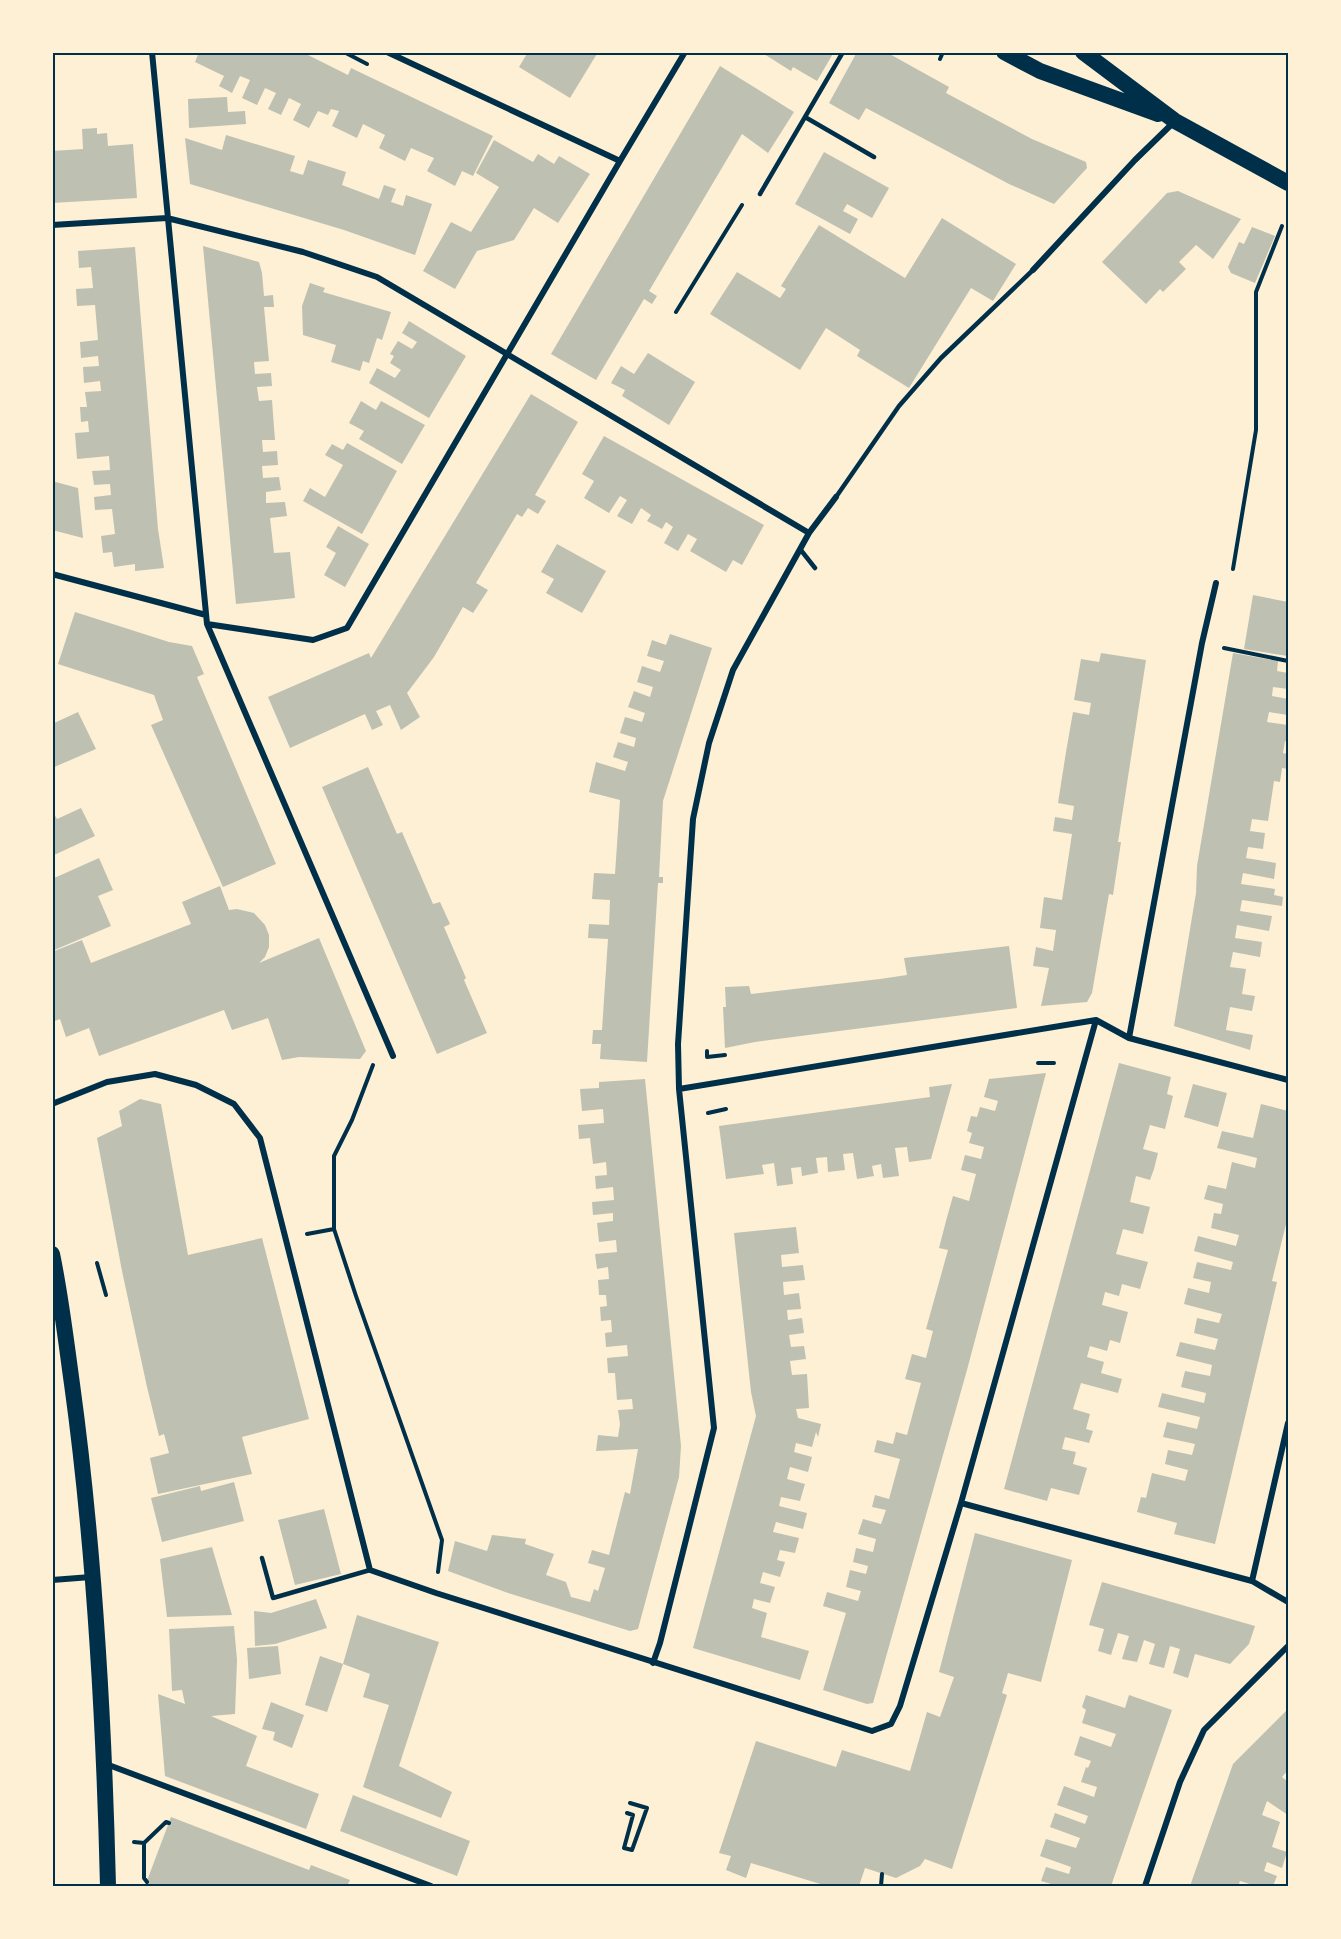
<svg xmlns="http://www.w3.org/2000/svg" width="1341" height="1939" font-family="Ubuntu,sans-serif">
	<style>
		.building { fill: #bec0b2 }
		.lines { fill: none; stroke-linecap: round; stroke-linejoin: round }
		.path { stroke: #003049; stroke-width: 4 }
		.service { stroke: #003049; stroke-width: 4.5 }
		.minor { stroke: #003049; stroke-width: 6 }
		.trunk { stroke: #003049; stroke-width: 16 }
		.neatline { fill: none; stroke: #003049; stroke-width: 2 }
	</style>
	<rect width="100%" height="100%" fill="#fdf0d5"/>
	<!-- building -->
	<path class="building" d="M199,52H302L348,75L351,68L493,136L473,176L462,171L455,186L427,171L434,158L411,148L405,161L379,148L385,135L363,124L357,138L332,126L339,111L331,109L328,115L318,111L309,128L293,120L301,104L289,98L281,115L268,109L276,93L265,88L257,105L242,98L250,80L240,76L232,93L219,86L224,76L195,62Z
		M528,52H598L570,98L519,67Z
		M761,52H834L817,81L793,67L791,71Z
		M857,52H886L949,87L946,93L1032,139L1086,162L1087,168L1054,204L1009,184L866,108L859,120L829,103Z
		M720,66L794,112L768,153L742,134L649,291L657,296L652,304L644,299L596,380L551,354Z
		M227,97L228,112L245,111L246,124L189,128L188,99Z
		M97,128V134L107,133L108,146L133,144L137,198L52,203V151L83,149L82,129Z
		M226,135L295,156L290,171L303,175L308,160L346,172L342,185L379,199L384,185L396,189L391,202L403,206L406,195L432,204L415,255L344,230L190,184L185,138L222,150Z
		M494,140L533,162L538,154L554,164L559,156L590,174L558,223L534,208L514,240L477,251L455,289L423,271L451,222L471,232L499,187L476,173Z
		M824,152L889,188L872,218L847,204L843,211L858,219L850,234L795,204Z
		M1178,191L1241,219L1213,259L1196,245L1179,262L1186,269L1163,292L1160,289L1146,304L1102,262L1167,193Z
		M942,218L1016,264L993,301L971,288L909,388L857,356L860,350L826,328L800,370L710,314L737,272L780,298L786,289L781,286L819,225L905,278Z
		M1252,227L1275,236L1255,283L1231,273L1228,267L1239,242L1244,244Z
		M203,246L259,262L262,273L264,296L273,295L274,307H264L269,361L254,362L255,374L271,373L272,386L257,387L259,401L272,400L273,414L275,440H262L263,452L277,451L278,465L262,466L263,478L279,477L281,490L266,492V503L285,502L287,516L270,518L274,553L290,552L295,598L236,604Z
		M135,247L158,529L164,568L135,571V564L114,567L112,552L103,553L101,536L115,534L112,509L95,510L94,497L111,495L110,484L94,485L92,471L110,470L109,456L77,459L75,433L89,432L88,421L81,422L80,407H87L85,392L101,391L100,381L84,383L83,367L99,366L98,356L81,358L80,342L98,340L95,305L77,306L76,289L93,288L91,267L79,268L78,251Z
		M310,283L325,288L323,292L391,312L382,340L377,338L369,363L363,361L360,371L331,362L336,345L303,335L302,306Z
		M409,321L466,356L429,418L369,383L377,368L395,378L401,370L390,363L394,356L390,354L398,341L412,349L417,342L402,333Z
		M648,353L695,382L669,425L622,396L625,390L611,383L621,366L634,374Z
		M531,394L578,422L535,495L546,501L538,514L528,508L522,517L517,514L476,583L488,590L473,613L463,607L434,657L407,693L420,717L401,730L390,705L376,711L383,725L372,730L365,714L290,748L268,697L369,653L371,658Z
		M361,401L376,410L381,401L425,425L402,464L359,439L364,431L349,423Z
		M604,436L764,525L742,565L733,560L726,572L690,551L697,539L688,534L678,551L664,543L673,527L666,522L662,529L647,521L651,515L641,508L632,524L617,516L627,500L620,496L609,513L584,498L594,481L582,474Z
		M347,443L397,471L362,534L303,501L310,488L325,497L343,465L325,455L332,444L343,450Z
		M52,481L78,488L83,538L52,530Z
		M338,526L369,544L345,587L324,575L336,553L326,547Z
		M557,544L606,571L582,613L546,593L554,579L541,572Z
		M1253,595L1288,602L1286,608L1288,609V656L1244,649Z
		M75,612L169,642L192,646L204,674L197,677L276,864L223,887L151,725L163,720L154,695L58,664Z
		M670,634L712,648L663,801L659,877H663V883H658L647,1062L600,1059L601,1044H592L593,1030H602L608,939L588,938L589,924L609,925L610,900L592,899L594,873L615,874L620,800L589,792L596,762L625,771L628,762L613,757L618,742L634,747L636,738L620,733L625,717L642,722L645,713L628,707L634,691L650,697L653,687L637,682L642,666L660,672L664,661L647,656L652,640L666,645Z
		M1101,653L1146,660L1118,842H1121L1113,895L1109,894L1092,993L1087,1002L1041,1006L1049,968L1033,966L1036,947L1053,951L1056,930L1040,928L1044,897L1062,900L1072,834L1053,831L1055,817L1072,820L1074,806L1058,803L1066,752L1073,712L1089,715L1091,703L1074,700L1081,659L1099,662Z
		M1233,653L1278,661L1277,671L1288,673V689L1273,687L1272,696L1288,699V715L1269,712L1267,722L1288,725V742L1285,741L1283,753L1288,754V769L1282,768L1280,782L1274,781L1268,821L1252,819L1250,831L1265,833L1263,849L1248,847L1246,858L1276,863L1274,879L1243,873L1241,884L1275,889L1274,895L1283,897L1282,906L1242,900L1240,911L1272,916L1269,931L1237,925L1235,938L1262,942L1260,957L1233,952L1230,967L1246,969L1242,994L1255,996L1252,1011L1230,1007L1226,1030L1253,1035L1250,1050L1174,1026L1196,893L1197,866Z
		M78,712L96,749L52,768V724Z
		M368,767L397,834L402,832L433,904L440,902L450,924L444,927L466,978L464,980L487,1033L437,1054L322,787Z
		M81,808L95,836L52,856V810L57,819Z
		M99,858L113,890L98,896L111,926L52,951V879Z
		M220,886L229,910L237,909L254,913L265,925L269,935V947L265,957L259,963L319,938L366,1051L360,1059L299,1057L282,1060L268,1018L232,1030L224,1010L99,1056L89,1028L66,1037L60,1019L52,1022V952L82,940L91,963L191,924L182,902Z
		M1009,946L1017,1008L755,1042L725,1048L723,1007H726L725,987L749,986L751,994L880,979L907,975L904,958Z
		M1119,1063L1171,1077L1167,1094L1173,1096L1165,1129L1150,1125L1143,1149L1158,1153L1154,1169L1150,1180L1136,1176L1130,1202L1150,1207L1143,1234L1123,1229L1116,1254L1148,1262L1140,1289L1122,1284L1119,1296L1105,1292L1102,1305L1128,1312L1120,1343L1110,1340L1107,1351L1090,1346L1087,1357L1104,1362L1101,1373L1122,1379L1118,1393L1081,1383L1073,1409L1090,1414L1086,1429L1093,1431L1089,1443L1065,1437L1062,1449L1076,1452L1073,1464L1087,1468L1079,1495L1051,1488L1047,1501L1004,1489Z
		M1046,1073L967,1370L873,1703L867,1704L823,1690L846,1613L823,1606L827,1592L858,1601L861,1591L846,1587L850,1570L866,1574L868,1566L853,1562L856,1548L873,1552L876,1539L858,1534L863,1519L881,1524L886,1510L872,1507L875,1495L889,1499L900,1459L874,1452L877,1440L893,1444L896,1432L907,1435L921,1383L905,1379L912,1354L926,1358L933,1331L926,1329L948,1250L939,1248L946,1221L953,1196L969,1201L976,1174L961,1170L965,1155L981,1159L984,1147L969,1143L972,1133L967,1131L971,1116L977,1117L980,1107L995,1111L998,1101L984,1097L989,1079Z
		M645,1079L681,1446L679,1477L638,1629L630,1631L508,1593L448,1571L455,1541L487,1551L492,1535L526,1539L525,1544L554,1554L546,1575L566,1582L571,1597L590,1602L594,1589L598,1591L605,1568L588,1563L592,1550L609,1555L625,1492L630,1494L638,1449L596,1451L598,1435L618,1437L620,1424L618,1410L633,1409L632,1399L617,1400L615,1373H608L607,1358L628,1356L627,1345L606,1347L605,1333L612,1332L611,1320L601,1321L600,1307L607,1306L606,1295H599L598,1280L609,1279L608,1267L597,1269L595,1254L617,1252L616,1240L599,1242L597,1223L613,1221V1213L593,1215L592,1202L614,1200L613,1187L596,1189L595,1176L607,1175L606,1162L593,1164L590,1138L579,1139L578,1125L604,1123L603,1109L582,1111L580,1089L599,1088V1082Z
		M952,1084L931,1159L909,1162L907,1147L895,1148L899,1176L883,1178L881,1164L872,1166L874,1176L857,1179L853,1153L843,1154L845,1170L828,1172L827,1157L816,1158L818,1173L802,1176L801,1167L791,1168L793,1184L777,1186L774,1163L762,1165L764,1174L726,1179L719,1126L930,1097L929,1087Z
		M1193,1084L1227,1093L1218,1127L1184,1117Z
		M140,1099L161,1104L188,1255L262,1238L309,1419L242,1437L252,1474L158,1494L150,1458L169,1453L164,1434L159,1436L147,1387L122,1271L97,1138L122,1126L119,1111Z
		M1261,1104L1288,1111V1216L1272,1281L1277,1282L1215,1544L1174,1534L1177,1523L1137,1512L1141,1497L1146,1498L1152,1473L1185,1481L1188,1470L1165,1464L1168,1450L1192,1455L1195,1444L1163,1437L1167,1422L1197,1429L1200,1417L1158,1407L1162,1393L1204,1403L1206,1393L1181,1387L1185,1371L1210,1376L1212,1365L1176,1356L1180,1342L1215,1350L1218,1339L1194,1333L1197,1318L1219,1323L1222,1314L1184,1304L1188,1288L1209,1293L1211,1282L1193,1278L1197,1262L1231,1270L1233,1262L1194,1251L1198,1236L1236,1246L1239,1235L1211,1228L1214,1213L1221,1214L1223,1204L1204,1199L1208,1185L1226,1189L1232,1162L1255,1168L1257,1158L1217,1148L1222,1131L1253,1138Z
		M796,1227L799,1253L781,1255L782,1267L803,1265L805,1280L783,1282L784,1295L799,1293L801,1309L787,1310L788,1320L802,1318L804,1333L789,1335L791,1347L804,1346L806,1359L790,1361L792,1375L807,1374L809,1408L796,1409L798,1418L821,1424L818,1437L816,1432L812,1447L796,1443L794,1452L812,1457L808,1472L790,1467L787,1479L805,1484L800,1501L781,1497L779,1506L807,1513L803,1529L776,1522L773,1532L799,1538L795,1553L780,1550L777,1560L785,1562L780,1577L763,1572L760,1583L775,1587L770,1603L754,1599L752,1608L767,1613L761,1637L809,1651L800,1680L693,1648L756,1416L751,1392L734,1233Z
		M234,1482L244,1521L162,1542L151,1498L200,1486L201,1491Z
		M324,1509L341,1574L295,1585L278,1520Z
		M975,1533L1072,1560L1041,1682L1008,1673L1002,1693L1007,1695L952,1869L925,1859L920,1866L896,1878L865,1868L859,1886H827L751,1863L746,1878L726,1870L731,1856L719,1853L756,1741L836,1767L842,1750L910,1771L927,1712L940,1717L954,1677L939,1672Z
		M212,1547L232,1615L167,1617L160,1559Z
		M1102,1582L1255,1626L1249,1644L1230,1664L1195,1654L1188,1678L1173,1673L1180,1649L1170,1646L1164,1668L1149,1664L1155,1644L1144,1640L1137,1662L1122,1659L1129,1636L1118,1633L1111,1655L1098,1651L1104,1629L1089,1625Z
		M316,1599L327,1628L275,1644L255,1646L254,1611L271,1613Z
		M357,1615L439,1642L399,1766L452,1792L441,1818L363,1787L389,1705L363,1697L370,1674L343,1664Z
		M234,1626L237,1660L235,1714L211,1716L257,1736L246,1766L319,1794L306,1829L165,1776L158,1694L185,1704L182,1690L172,1691L169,1629Z
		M278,1646L281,1674L249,1679L247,1648Z
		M320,1656L343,1664L327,1712L305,1705Z
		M1086,1695L1125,1708L1129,1695L1172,1710L1111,1886H1058L1041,1881L1046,1867L1069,1874L1071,1867L1040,1856L1046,1839L1076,1848L1080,1838L1050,1827L1055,1813L1085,1824L1088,1816L1057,1805L1064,1786L1094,1797L1097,1787L1081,1782L1086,1767L1088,1768L1091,1761L1074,1755L1080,1736L1111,1747L1116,1734L1082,1723L1086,1710L1082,1707Z
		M271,1702L304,1715L292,1748L273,1740L275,1732L262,1729Z
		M1288,1709V1770L1282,1777L1288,1782V1815L1267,1801L1262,1815L1280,1822L1272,1847L1287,1852L1282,1868L1267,1862L1264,1871L1277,1876L1273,1886H1256L1240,1881L1238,1886H1190L1233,1764Z
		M353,1795L470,1841L457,1876L340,1831Z
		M171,1817L309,1870L311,1865L350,1880L347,1886H145Z"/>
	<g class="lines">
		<!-- path -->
		<path class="path" d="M344,52L367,64
			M940,59L943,52
			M676,312L742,205
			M1233,569L1256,430V292L1282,226
			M1224,648L1288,661
			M707,1051V1057L725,1055
			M1038,1063H1054
			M373,1065L352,1120L334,1156V1229L356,1296L442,1540L438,1572
			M708,1113L726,1109
			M307,1234L334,1229
			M97,1263L106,1295
			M627,1813L633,1815L624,1848L632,1850L647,1808L630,1803
			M134,1842L144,1843V1878L147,1882
			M144,1843L166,1822L169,1823
			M881,1886L882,1874"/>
		<!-- service -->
		<path class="service" d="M805,117L874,157
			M760,194L843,52
			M836,497L899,406L941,358L1033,270
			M800,549L815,568
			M262,1558L273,1598L370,1570"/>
		<!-- minor -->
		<path class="minor" d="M152,52L207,624L393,1056
			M387,52L620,161
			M52,225L167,218L303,252L377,277L809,533
			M1033,270L1135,160L1175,121
			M52,574L206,615
			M207,624L313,640L347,628L620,161L685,52
			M1129,1038L1202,643L1216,583
			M679,1089L1096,1020L1129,1038L1288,1080
			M52,1104L107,1082L155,1074L196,1085L234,1104L260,1138L370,1570L436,1593L872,1731L891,1724L900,1706L961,1503L1096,1020
			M961,1503L1252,1581L1288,1602
			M52,1580L91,1577
			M1252,1581L1288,1423
			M653,1663L660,1643L714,1428L679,1089L678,1044L693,819L709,743L733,670L809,533L836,497
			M106,1764L431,1886
			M1145,1886L1180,1782L1204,1730L1288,1646"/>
		<!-- trunk -->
		<path class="trunk" d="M1004,52L1040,71L1158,114
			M1083,52L1175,121L1288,183
			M52,1254C61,1297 66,1341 72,1384C95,1551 104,1718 108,1886"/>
	</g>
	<!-- border -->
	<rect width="1341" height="1939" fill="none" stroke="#fdf0d5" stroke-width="108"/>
	<rect x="54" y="54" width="1233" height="1831" class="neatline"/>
</svg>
